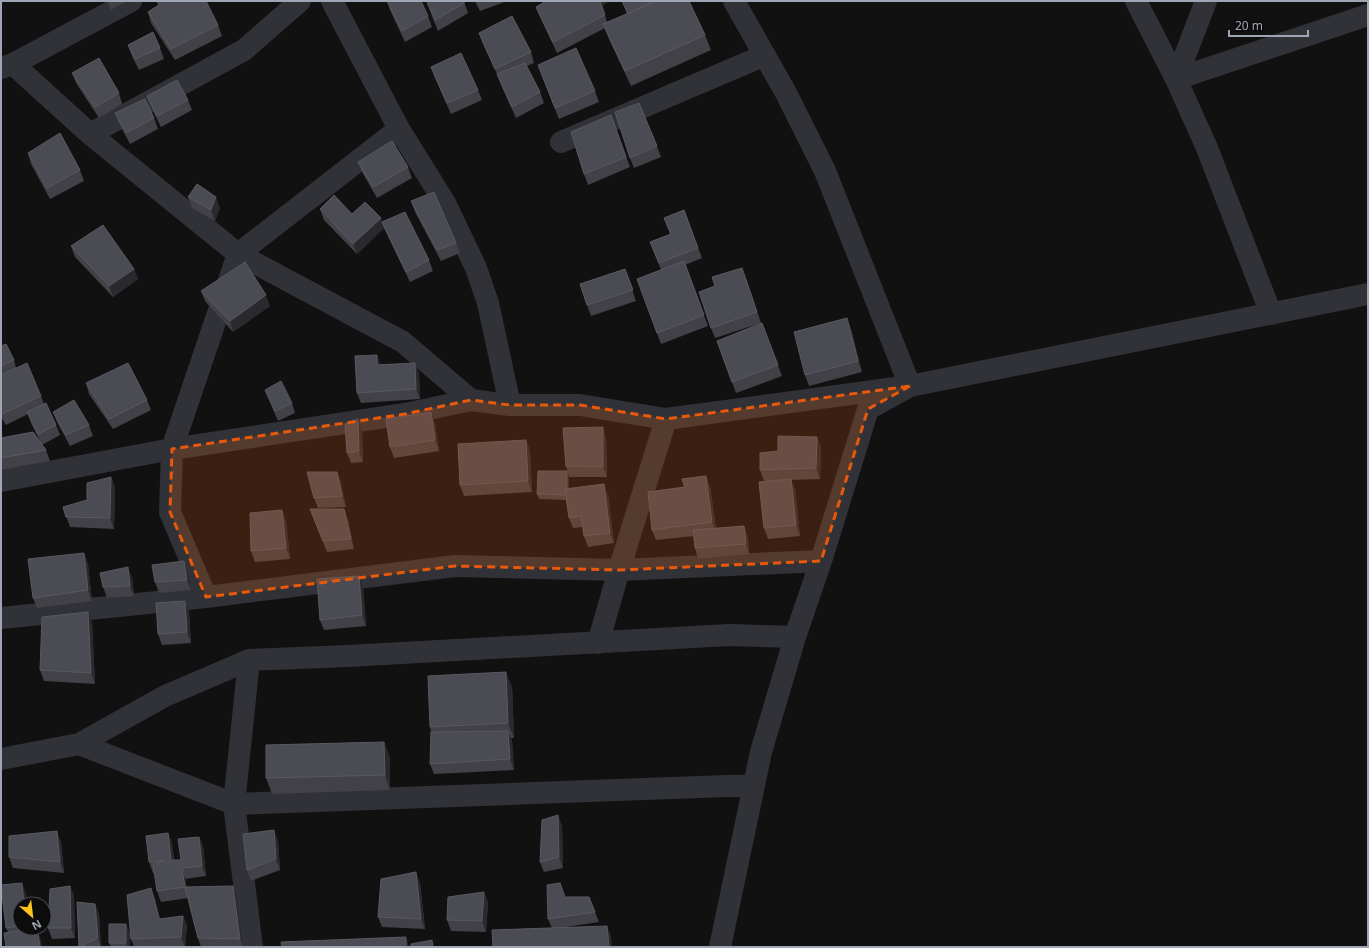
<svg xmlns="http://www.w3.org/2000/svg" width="1369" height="948" font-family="'Noto Sans',sans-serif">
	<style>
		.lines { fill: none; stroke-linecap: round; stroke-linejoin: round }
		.minor { stroke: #313238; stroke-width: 22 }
		.wall { fill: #414147 }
		.shaded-wall { fill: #2a292d }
		.building { fill: #4b4b53; stroke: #595962 }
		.marked { fill: #e8590c; fill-opacity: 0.2; stroke: #e8590c; stroke-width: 3; stroke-dasharray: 8 5; stroke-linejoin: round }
	</style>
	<rect width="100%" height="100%" fill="#111112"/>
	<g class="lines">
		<!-- minor -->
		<path class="minor" d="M332,1L399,129L445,203L476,268L488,303L510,405
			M1136,1L1176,79L1207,148L1271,314
			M13,64L90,134L238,254L403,342L471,400L510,405H580L666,419L910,386L1368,294
			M1,68L13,64L131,1
			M1176,79L1368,15
			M1176,79L1206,1
			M90,134L244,50L300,1
			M561,142L765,55
			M1,481L172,449L405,414L471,400
			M206,597L170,512L172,449L238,254L399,129
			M1,618L206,597L455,566L619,570L821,561
			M598,643L619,570L666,419
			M249,660L234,804L252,947
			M79,744L234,804L754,785
			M1,759L79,744L165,696L249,660L348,656L729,635L795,637
			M720,947L761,752L795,637L821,561L868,409L910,386L825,171L786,93L734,1"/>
	</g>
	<!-- wall -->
	<path class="wall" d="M107,1H127L111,10Z
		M387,1L428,16L432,27L405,42L390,10Z
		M426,1H464L468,13L438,31Z
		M475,1H507L480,11Z
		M622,1H689L705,35L711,50L631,86L609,39L605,28L557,53L540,17L536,7L602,6L607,22L627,14Z
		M159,5L218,25L222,36L175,60L151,23L148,12Z
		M479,33L531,52L534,63L527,66L540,92L544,103L516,118L501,85L497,74L483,44Z
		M128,45L160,48L164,59L139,70L132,56Z
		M538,65L595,91L599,102L559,119Z
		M431,67L478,90L482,100L451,114L435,78Z
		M72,73L119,93L122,104L99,118L76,83Z
		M147,96L188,100L192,110L161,127L151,107Z
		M115,113L154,118L158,129L130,144L119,123Z
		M611,115L630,167L588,185L584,174Z
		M657,146L661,157L634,168L630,158Z
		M28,153L80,170L84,181L50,199L31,164Z
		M358,162L408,167L412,178L377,198L362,172Z
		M188,197L220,208L215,221L192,208Z
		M411,201L456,243L460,253L441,261L415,212Z
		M320,209L381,218L382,222L429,260L433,271L410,282L384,228L357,254L324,220Z
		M684,210L702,258L685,265L708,326L661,344L637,279L661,270L650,242L670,234L664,218Z
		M71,246L134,269L138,279L113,297L75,257Z
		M625,269L636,301L591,316L587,305Z
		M746,278L761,323L715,338L711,328Z
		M201,291L270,306L233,332L205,301Z
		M762,323L782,376L736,393L717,341Z
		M851,329L862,372L809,386L805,375Z
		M1,346L14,360L16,368L41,396L44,404L56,425L60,435L42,445L31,423L28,414L6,425L1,417Z
		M380,365L419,373L420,399L361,403L357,393Z
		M86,383L147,400L151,410L113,429L89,394Z
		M265,390L292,403L295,413L278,421L269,400Z
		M53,412L89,425L93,436L70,446L57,422Z
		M358,419L362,430L363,462L351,463L347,453Z
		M435,423L439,451L394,458L390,447Z
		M817,437L821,448L820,479L791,480L795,489L800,536L768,539L764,528L776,481H764L760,470L778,451Z
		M1,438L46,450L50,461L1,470Z
		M606,438L607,477H569L566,466Z
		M526,440L530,451L532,492L464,496L460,485Z
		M337,472L341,483L346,507L318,508L314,498Z
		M111,477L115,488L114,529L70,527L63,507L87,500Z
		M569,477V489L608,495L614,543L588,547L584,536L583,527L573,528L569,518L566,500L539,499L537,494Z
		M682,479L710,486L716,529L744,526L748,537L749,554L698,559L695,548L694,536L656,540L652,530L684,487Z
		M310,509H344L348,520L354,549L327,552Z
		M282,510L286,521L290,559L255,562L251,551Z
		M84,553L88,564L92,601L37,608L33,598Z
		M188,572L191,590L159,593L155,582Z
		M132,578L134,596L107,598L103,587Z
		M363,586L366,626L324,630L320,620Z
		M185,601L189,612L191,643L162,645L158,634Z
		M92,622L95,684L44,681L40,670Z
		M512,687L514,738H511L512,741L514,770L434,774L430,764L431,732L430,727Z
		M384,742L390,758V790L272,794L266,778Z
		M558,815L562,826L563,868L544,872L540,862Z
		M274,830L278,841L280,870L251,881L247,870Z
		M168,833L172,843L174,860H181L199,837L203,847L206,876L185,879L187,887L233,886L237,897L243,947H201L198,938L188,898L161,902L157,891L155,873H153L149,862Z
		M61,842L64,873L13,868L9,857Z
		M420,883L425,929L382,927L378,917Z
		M70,886L74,896L75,938L52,939L48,928Z
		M26,894L27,904H20V928H29V929L40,938L42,947H6L8,932L6,928Z
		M565,897H589L599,922L566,927L611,936L552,928L548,919Z
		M155,898L160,919L183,916L187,926L185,947H134L131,939Z
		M488,902L486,932L451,931L447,920Z
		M95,904L99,914L101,947H79Z
		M126,924L130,934V947H111L109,943Z"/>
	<!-- shaded-wall -->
	<path class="shaded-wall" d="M600,1H610L602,6L609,26Z
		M216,197L220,208L215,221L211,210Z
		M381,218L384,228L357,254L353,244Z
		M134,269L138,279L113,297L109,286Z
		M266,295L270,306L233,332L230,321Z
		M847,318L851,329L862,372L858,361Z
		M377,355L381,366L377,365Z
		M415,363L419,373L420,399L416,389Z
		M431,412L435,423L439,451L435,440Z
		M358,419L362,430L363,462L359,451Z
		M603,427L606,438L607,477L603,467Z
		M817,437L821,448L820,479L816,468Z
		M526,440L530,451L532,492L528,481Z
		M567,471L569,477V500L567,495Z
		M337,472L341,483L346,507L342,496Z
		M706,476L710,486L716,533L712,522Z
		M111,477L115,488L114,529L110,518Z
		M791,479L795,489L800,536L796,525Z
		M604,484L608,495L614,543L610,533Z
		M344,509L348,520L354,549L351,539Z
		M282,510L286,521L290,559L286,548Z
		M744,526L748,537L749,554L746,544Z
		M84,553L88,564L92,601L88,590Z
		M184,561L188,572L191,590L187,580Z
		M128,567L132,578L134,596L130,586Z
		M359,576L363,586L366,626L362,615Z
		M185,601L189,612L191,643L187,632Z
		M88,612L92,622L95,684L91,673Z
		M506,672L512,687L514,738L508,723Z
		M508,731L512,741L514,770L510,759Z
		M384,742L390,758V790L385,775Z
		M558,815L562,826L563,868L559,857Z
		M274,830L278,841L280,870L276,859Z
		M57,831L61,842L64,873L60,862Z
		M168,833L172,843L175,870L171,860Z
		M199,837L203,847L206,876L202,866Z
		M182,868L185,879L189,898L185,887Z
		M416,872L420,883L425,929L421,919Z
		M22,883L26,894L27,904H24Z
		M70,886L74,896L75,938L71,928Z
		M233,886L237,897L243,947L240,939Z
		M151,888L155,898L163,930L159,919Z
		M484,892L488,902L486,932L482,921Z
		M95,904L99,914L101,947L98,938Z
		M183,916L187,926L185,947L181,937Z
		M126,924L130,934V947H128L126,943Z
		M607,926L611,936L612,947H609Z
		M37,928L40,938L42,947H40Z
		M406,937L409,947H406Z"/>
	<!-- building -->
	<path class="building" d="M157,1H206L218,25L171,49L148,12L159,5Z
		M387,1H421L428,16L402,31Z
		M427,1H464V3L435,20Z
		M546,1H600L605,15L553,42L536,7Z
		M622,1H653L628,14Z
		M657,1H689L705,35L625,71L603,24Z
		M512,16L531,52L495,69L479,33Z
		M153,32L160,48L135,59L128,45Z
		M576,48L595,91L555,108L538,65Z
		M461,53L478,90L447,103L431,67Z
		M99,58L119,93L95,107L72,73Z
		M525,63L540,92L512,107L497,74Z
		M177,80L188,100L157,116L147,96Z
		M145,99L154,118L126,133L115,113Z
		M639,103L657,146L630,158L615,112Z
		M611,115L626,157L584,174L571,132Z
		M60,133L80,170L47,188L28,153Z
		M392,141L408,167L373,187L358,162Z
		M197,184L216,197L211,210L188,197Z
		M434,192L456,243L437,250L411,201Z
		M334,195L352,214L365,202L381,218L353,244L320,209Z
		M684,210L698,248L659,263L650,242L671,234L664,218Z
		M405,212L429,260L406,272L382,222Z
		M103,225L134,269L109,286L71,246Z
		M684,261L704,315L657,333L637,279Z
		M245,262L266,295L230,321L201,291Z
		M742,268L757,312L711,328L699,292L715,286L712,277Z
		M625,269L633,290L587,305L580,284Z
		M847,318L858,361L805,375L794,332Z
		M762,323L778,365L732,382L717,341Z
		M6,344L14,360L1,366V346Z
		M377,355V365L415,363L416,389L357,393L355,356Z
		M27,363L41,396L2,414L1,413V375Z
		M128,363L147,400L109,419L86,383Z
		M281,381L292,403L275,411L265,390Z
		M74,400L89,425L66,435L53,412Z
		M46,403L56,425L38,434L27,412Z
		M431,412L435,440L390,447L386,419Z
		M358,419L359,451L347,453L345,424Z
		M603,427V467L566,466L563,428Z
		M33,432L46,450L1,458V438Z
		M778,436L817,437L816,468L760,470V453L778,451Z
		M526,440L528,481L460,485L458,444Z
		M538,471H567V489H565L566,495L537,494Z
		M307,472H337L342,496L314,498Z
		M706,476L712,522L652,530L648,492L685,487L682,479Z
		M111,477L110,518L66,517L63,507L87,500V483Z
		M791,479L796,525L764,528L759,482Z
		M604,484L610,533L584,536L581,516L569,518L565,489Z
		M310,509H344L351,539L323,541Z
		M282,510L286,548L251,551L250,513Z
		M744,526L746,544L695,548L693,530Z
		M84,553L88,590L33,598L28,559Z
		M184,561L187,580L155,582L152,565Z
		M128,567L130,586L103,587L100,573Z
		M359,576L362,615L320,620L317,579Z
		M185,601L187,632L158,634L156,603Z
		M88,612L91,673L40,670L42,617Z
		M506,672L508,723L430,727L428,676Z
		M508,731L510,759L430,764L431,732Z
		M384,742L385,775L266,778V745Z
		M558,815L559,857L540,862L542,820Z
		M274,830L276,859L247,870L243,834Z
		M57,831L60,862L9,857V836Z
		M168,833L171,860H181L178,839L199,837L202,866L182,868L185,887L157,891L153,864L166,860L149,862L146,836Z
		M416,872L421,919L378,917L381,879Z
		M22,883L24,904H20V926L6,928L1,885Z
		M560,883L565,897H589L595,912L548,919L547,885Z
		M70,886L71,928H48L50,889Z
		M233,886L240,939L198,938L185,887Z
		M151,888L159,919L183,916L181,937L131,939L127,895Z
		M484,892L482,921L447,920L448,897Z
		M77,902L95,904L98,938L79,947Z
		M109,924H126V943H109Z
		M607,926L609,947H493L492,930Z
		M34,928H37L40,947H6L4,933Z
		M406,937V947H282L281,942Z
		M432,940L433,947H411V944Z"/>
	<!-- marked area -->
	<path class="marked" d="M910,386L868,409L821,561L619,570L455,566L206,597L170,512L172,449L405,414L471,400L510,405H580L666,419Z"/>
	<!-- border -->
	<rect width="1369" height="948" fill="none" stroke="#a0a5b5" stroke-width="4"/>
	<!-- north arrow -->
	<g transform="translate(32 916) rotate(152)"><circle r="19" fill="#0c0c0d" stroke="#474950"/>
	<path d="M0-3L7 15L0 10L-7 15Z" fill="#ffc31c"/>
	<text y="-6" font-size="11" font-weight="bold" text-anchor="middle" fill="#a0a5b5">N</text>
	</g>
	<!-- scale -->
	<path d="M1229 30v6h79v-6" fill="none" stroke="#a0a5b5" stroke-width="2"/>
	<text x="1235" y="30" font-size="12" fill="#a0a5b5" stroke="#0c0c0d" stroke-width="3" paint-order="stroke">20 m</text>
</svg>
